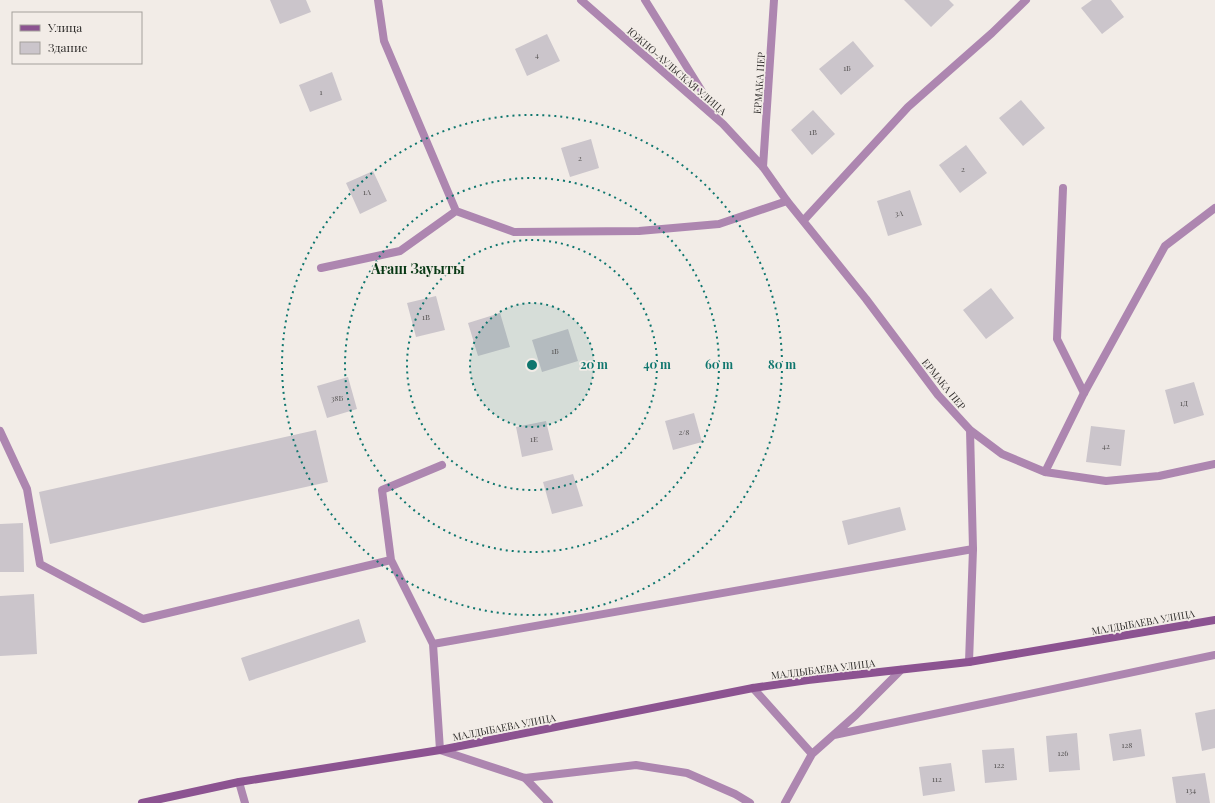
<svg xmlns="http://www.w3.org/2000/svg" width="1215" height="803" font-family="'Playfair Display',serif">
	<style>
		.building { fill: #cbc5cb }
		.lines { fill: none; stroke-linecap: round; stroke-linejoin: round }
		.service { stroke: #ad86b0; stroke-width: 8 }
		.minor { stroke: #ad86b0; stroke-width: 8 }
		.secondary { stroke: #8c5391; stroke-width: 8 }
		.ring { fill: none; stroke: #0f766e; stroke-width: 2; stroke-dasharray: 2 4 }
		.labels { text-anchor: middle; stroke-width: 3.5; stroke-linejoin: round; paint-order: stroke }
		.number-label { font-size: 8px; fill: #575454 }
		.street-label { font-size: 10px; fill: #302e2c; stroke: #f2ece7 }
		.district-label { font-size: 14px; font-weight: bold; fill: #073814; stroke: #f2ece7 }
		.centre { fill: #0f766e; stroke: #f2ece7; stroke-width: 2 }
		.ring-label { font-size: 12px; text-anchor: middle; font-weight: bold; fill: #0f766e; stroke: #f2ece7; stroke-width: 3.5; stroke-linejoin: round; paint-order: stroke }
	</style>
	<rect width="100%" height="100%" fill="#f2ece7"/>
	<!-- building -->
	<path class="building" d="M270,0H306L311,12L280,24Z
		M904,0H949L954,5L931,27Z
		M1092,0H1111L1124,17L1102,34L1081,8Z
		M547,34L560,61L527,76L515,49Z
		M853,41L874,66L841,95L819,69Z
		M332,72L342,100L310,112L299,85Z
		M1021,100L1045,128L1023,146L999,118Z
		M813,110L835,134L812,155L791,130Z
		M591,139L599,168L570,177L561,148Z
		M966,145L987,173L960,193L939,165Z
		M373,171L387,201L360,214L346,183Z
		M910,190L922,225L888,236L877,201Z
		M991,288L1014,318L986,339L963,310Z
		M436,296L445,330L416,337L407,303Z
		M500,313L510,347L478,356L468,323Z
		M568,329L578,361L542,372L532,340Z
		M348,377L357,409L327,418L317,386Z
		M1194,382L1204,415L1174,424L1165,390Z
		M694,413L702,442L673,450L665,421Z
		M546,421L553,450L522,457L516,427Z
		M1091,426L1125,430L1121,466L1086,462Z
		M316,430L328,482L50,544L39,492Z
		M573,474L583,506L552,514L543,482Z
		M900,507L906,530L848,545L842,521Z
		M23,523L24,572H0V524Z
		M34,594L37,654L0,656V596Z
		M359,619L366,642L249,681L241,658Z
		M1215,709V748L1202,751L1195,713Z
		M1141,729L1145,756L1113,761L1109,734Z
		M1077,733L1080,770L1049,772L1046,736Z
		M1014,748L1017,780L985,783L982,750Z
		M951,763L955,791L923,796L919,767Z
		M1205,773L1210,803H1176L1172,777Z"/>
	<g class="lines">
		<!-- service -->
		<path class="service" d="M378,0L384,41L456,211
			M1063,188L1057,339L1084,393
			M321,268L400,251L456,211L514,232L639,231L719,224L787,201
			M0,431L27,489L40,564L143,619L391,560
			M433,644L973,549
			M753,688L812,754
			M834,735L1215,655
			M440,750L433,644L391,560L382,490L442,465
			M525,778L549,803
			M239,782L245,803
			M785,803L812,754L856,715L901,670"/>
		<!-- minor -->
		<path class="minor" d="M581,0L723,124L763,167L787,201L866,299L938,395L970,430L973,549L969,662
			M645,0L718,117
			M763,167L774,0
			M804,220L908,107L992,33L1026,0
			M970,430L1002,454L1045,472L1106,481L1159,476L1215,464
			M1045,472L1084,393L1165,246L1215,208
			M440,750L525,778L636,765L687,773L735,794L750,803"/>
		<!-- secondary -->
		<path class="secondary" d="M142,803L239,782L440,750L753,688L808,680L969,662L1215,620"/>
	</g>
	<!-- distance rings -->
	<circle cx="532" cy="365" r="62" fill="#0f766e" fill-opacity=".12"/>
	<g class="ring">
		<circle cx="532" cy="365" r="62"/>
		<circle cx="532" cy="365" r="125"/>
		<circle cx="532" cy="365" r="187"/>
		<circle cx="532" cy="365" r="250"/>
	</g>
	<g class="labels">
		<!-- number labels -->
		<g class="number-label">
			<text x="537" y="58">4</text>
			<text x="847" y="71">1Б</text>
			<text x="321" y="95">1</text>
			<text x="813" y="135">1В</text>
			<text x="580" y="161">2</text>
			<text x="963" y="172">2</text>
			<text x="367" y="195">1А</text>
			<text x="899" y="216">3А</text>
			<text x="426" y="320">1В</text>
			<text x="555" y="354">1Б</text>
			<text x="337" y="401">38Б</text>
			<text x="1184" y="406">1Д</text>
			<text x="684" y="435">2/8</text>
			<text x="534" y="442">1Е</text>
			<text x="1106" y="449">42</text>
			<text x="1127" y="748">128</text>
			<text x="1063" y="756">126</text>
			<text x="999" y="768">122</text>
			<text x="937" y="782">112</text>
			<text x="1191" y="793">134</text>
		</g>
		<!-- street labels -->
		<g class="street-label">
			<text transform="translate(677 71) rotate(41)" y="4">ЮЖНО-АУЛЬСКАЯ УЛИЦА</text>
			<text transform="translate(759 83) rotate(-86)" y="4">ЕРМАКА ПЕР</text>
			<text transform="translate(944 384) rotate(51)" y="4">ЕРМАКА ПЕР</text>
			<text transform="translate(1143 622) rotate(-10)" y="4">МАЛДЫБАЕВА УЛИЦА</text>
			<text transform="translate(823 669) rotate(-7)" y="4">МАЛДЫБАЕВА УЛИЦА</text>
			<text transform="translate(504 727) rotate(-11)" y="4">МАЛДЫБАЕВА УЛИЦА</text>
		</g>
		<!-- district labels -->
		<g class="district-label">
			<text x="418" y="274">Ағаш Зауыты</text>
		</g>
	</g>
	<circle cx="532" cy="365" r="6" class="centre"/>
	<g class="ring-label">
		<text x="594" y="369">20 m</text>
		<text x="657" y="369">40 m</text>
		<text x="719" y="369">60 m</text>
		<text x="782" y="369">80 m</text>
	</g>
	<!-- legend -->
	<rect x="12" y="12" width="130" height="52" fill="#f2ece7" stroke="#a4a09c"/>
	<rect x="20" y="25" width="20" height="6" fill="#8c5391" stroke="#a4a09c"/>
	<text x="48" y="32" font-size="12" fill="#302e2c">Улица</text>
	<rect x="20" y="42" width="20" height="12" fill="#cbc5cb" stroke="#a4a09c"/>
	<text x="48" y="52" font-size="12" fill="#302e2c">Здание</text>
</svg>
